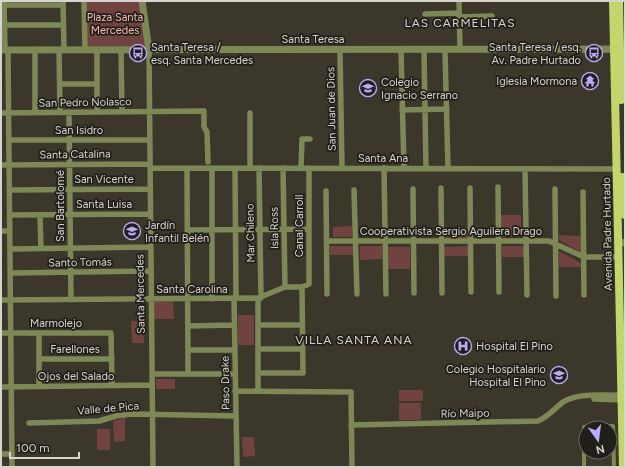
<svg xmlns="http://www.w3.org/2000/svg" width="626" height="468" font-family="Figtree,sans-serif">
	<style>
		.green { fill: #704340 }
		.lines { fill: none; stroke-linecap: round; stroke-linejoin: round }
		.pedestrian { stroke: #7d8856; stroke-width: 4 }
		.minor { stroke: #7d8856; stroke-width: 5.5 }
		.tertiary { stroke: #7d8856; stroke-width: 7 }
		.primary { stroke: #c2d66c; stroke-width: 8 }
		.labels { text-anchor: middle; stroke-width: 3.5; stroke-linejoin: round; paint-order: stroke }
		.park-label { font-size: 11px; fill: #fbbab3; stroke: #211f19 }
		.street-label { font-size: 11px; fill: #d7d4cd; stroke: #211f19 }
		.poi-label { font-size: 11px; fill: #d7d4cd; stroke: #211f19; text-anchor: start }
		.neighbourhood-label { font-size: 12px; letter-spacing: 1px; fill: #d7d4cd; stroke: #211f19 }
	</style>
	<rect width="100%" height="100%" fill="#3c372b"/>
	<!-- green -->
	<path class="green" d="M86,1H140L145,46H86Z
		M501,215H521V236L501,237Z
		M352,226V237H333V227Z
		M444,228H467V238H444Z
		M559,235L581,236L582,253L559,240Z
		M330,246H354V255H330Z
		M360,246H382V259L360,260Z
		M469,246V256H444V247Z
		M502,246H524V257H502Z
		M387,247H410V269H388Z
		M559,251L581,263L582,267H559Z
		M154,302H173L174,319H154Z
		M238,315H254V345H238Z
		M131,321H143L144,343H132Z
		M156,379H175V389H156Z
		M399,390H423V401H399Z
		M399,403H421V420H399Z
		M125,418V441L114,442L113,421Z
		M97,429H110V450H97Z
		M242,437H254L255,456L243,457Z"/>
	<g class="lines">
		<!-- pedestrian -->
		<path class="pedestrian" d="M584,467V427L613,426L614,467"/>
		<!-- minor -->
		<path class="minor" d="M4,1L5,50
			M63,1L64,50
			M84,1L85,50
			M459,1L460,50
			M4,5H63
			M425,14L459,13
			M459,17L492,16
			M5,25H63
			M8,50L12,467
			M35,50V113
			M59,50L60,112
			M121,50L122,112
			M149,50L153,467
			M340,50L342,168
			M401,50L404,169
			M424,50L426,169
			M445,50L448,169
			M60,84H97
			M402,110L447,109
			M69,112L71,300
			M97,112V50
			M1,113L204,111V127L207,132L208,162
			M250,113V168
			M9,140H150
			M1,165L150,164
			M150,168L617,169
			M187,168L188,374
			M212,168V299
			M235,168L236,298
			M259,168L261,298
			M283,168L285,287
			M301,168L302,139H310
			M384,168L386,294
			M525,169L527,295
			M498,187L499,292
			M441,188L442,293
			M470,188L471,292
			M413,189L414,293
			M555,189L556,296
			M10,190L150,189
			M354,190L357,294
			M326,191L327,294
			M583,192L584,295
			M10,215L150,214
			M40,215L41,248
			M188,230L309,229
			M1,231H10
			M327,241H549L584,257H619
			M10,249L150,247
			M11,273L150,271
			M234,298L237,467
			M258,298V391
			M1,300L258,298L285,287H302L309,284V168
			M258,325H302
			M188,326L234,325
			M1,333H111L112,386
			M39,333V386
			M258,349H302
			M188,350H234
			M39,359H112
			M258,373H303L302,287
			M152,374H235
			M1,387L152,385
			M235,391L351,392L352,467
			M594,399L622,400
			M29,423L99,421L116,416L132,414L236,416
			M351,425L538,421C548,417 554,409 563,402C579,392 603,396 622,395
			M1,454H12"/>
		<!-- tertiary -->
		<path class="tertiary" d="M142,1L149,50
			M1,50L614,49L618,53
			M618,242L625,243"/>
		<!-- primary -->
		<path class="primary" d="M613,1L623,467
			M619,1L621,100
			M622,177L625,215"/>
	</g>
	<!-- icons -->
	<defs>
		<g id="bus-ring" transform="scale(0.9)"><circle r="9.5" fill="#211f19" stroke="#b9abf7" stroke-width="1.5"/><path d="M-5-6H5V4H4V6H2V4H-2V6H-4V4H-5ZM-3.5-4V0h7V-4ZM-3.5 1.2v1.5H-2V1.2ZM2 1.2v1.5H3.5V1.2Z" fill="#b9abf7"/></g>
		<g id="temple-ring" transform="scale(0.9)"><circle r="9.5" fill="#211f19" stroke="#b9abf7" stroke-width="1.5"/><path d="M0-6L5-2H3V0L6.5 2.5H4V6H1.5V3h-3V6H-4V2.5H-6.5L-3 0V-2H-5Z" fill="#b9abf7"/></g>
		<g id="school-ring" transform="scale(0.9)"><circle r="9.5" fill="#211f19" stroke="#b9abf7" stroke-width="1.5"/><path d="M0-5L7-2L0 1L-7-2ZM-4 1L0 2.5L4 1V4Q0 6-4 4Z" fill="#b9abf7"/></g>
		<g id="hospital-ring" transform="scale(0.9)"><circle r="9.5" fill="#211f19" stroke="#b9abf7" stroke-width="1.5"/><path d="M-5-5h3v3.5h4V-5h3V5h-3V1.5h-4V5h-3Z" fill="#b9abf7"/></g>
	</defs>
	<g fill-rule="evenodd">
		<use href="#bus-ring" x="138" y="53"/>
		<use href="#bus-ring" x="594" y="53"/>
		<use href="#temple-ring" x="590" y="81"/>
		<use href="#school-ring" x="368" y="88"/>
		<use href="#school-ring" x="132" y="231"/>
		<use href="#hospital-ring" x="463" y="346"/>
		<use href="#school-ring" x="559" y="375"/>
	</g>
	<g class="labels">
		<!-- park labels -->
		<g class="park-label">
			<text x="115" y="21">Plaza Santa<tspan x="115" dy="13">Mercedes</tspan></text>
		</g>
		<!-- street labels -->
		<g class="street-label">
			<text x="313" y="43">Santa Teresa</text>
			<text transform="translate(85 102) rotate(-1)" y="4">San Pedro Nolasco</text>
			<text transform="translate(331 109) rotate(-91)" y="4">San Juan de Dios</text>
			<text x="79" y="134">San Isidro</text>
			<text transform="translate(75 154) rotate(-1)" y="4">Santa Catalina</text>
			<text x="383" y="162">Santa Ana</text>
			<text x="104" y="183">San Vicente</text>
			<text x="104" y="208">Santa Luisa</text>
			<text transform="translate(60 206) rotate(-90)" y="4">San Bartolomé</text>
			<text transform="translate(299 226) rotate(-90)" y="4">Canal Carroll</text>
			<text transform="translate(274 228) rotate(-91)" y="4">Isla Ross</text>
			<text x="451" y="235">Cooperativista Sergio Aguilera Drago</text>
			<text transform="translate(250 233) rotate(-91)" y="4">Mar Chileno</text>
			<text transform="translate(607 234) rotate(-91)" y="4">Avenida Padre Hurtado</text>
			<text transform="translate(80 262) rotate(-1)" y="4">Santo Tomás</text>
			<text x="192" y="293">Santa Carolina</text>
			<text transform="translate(140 294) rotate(-91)" y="4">Santa Mercedes</text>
			<text x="56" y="327">Marmolejo</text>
			<text x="75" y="353">Farellones</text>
			<text x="76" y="380">Ojos del Salado</text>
			<text transform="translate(225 383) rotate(-91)" y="4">Paso Drake</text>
			<text transform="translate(108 408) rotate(-5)" y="4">Valle de Pica</text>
			<text transform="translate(465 413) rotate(-1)" y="4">Río Maipo</text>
		</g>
		<!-- poi labels -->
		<g class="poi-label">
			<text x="151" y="51">Santa Teresa /<tspan x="151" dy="13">esq. Santa Mercedes</tspan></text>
			<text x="581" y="51" text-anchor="end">Santa Teresa / esq.<tspan x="581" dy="13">Av. Padre Hurtado</tspan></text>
			<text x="577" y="85" text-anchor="end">Iglesia Mormona</text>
			<text x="381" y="86">Colegio<tspan x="381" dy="13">Ignacio Serrano</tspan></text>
			<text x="145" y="229">Jardín<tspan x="145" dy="13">Infantil Belén</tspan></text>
			<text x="476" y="350">Hospital El Pino</text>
			<text x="546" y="373" text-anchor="end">Colegio Hospitalario<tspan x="546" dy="13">Hospital El Pino</tspan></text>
		</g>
		<!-- neighbourhood labels -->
		<g class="neighbourhood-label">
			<text x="460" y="27">LAS CARMELITAS</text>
			<text x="354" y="344">VILLA SANTA ANA</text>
		</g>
	</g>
	<!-- border -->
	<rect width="626" height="468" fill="none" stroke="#d7d4cd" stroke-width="4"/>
	<!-- north arrow -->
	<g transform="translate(598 440) rotate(166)"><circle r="19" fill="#211f19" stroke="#6a6761"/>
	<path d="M0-3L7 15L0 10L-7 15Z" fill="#b9abf7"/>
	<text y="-6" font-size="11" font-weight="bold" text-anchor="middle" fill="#d7d4cd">N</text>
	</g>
	<!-- scale -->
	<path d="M10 452v6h69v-6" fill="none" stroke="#d7d4cd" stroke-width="2"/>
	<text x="16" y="452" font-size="12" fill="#d7d4cd" stroke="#211f19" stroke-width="3" paint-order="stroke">100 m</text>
</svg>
